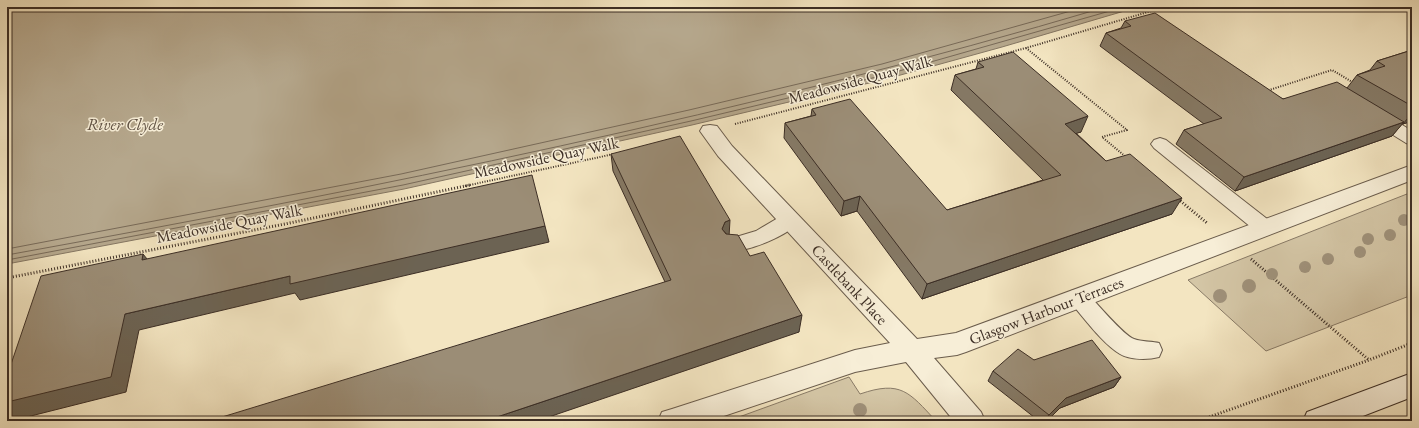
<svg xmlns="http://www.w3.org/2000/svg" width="1419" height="428" font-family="'EB Garamond',serif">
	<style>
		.green { fill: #d4c6a6; stroke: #887a66 }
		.water { fill: #b5a78c; stroke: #857763 }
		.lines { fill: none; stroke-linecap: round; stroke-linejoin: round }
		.shore { stroke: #786a58; stroke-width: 1 }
		.lane-casing { stroke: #6a5c4c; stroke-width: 2 }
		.street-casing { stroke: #6a5c4c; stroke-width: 2 }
		.secondary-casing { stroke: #3c2e25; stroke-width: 2 }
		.path-far1 { stroke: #3c2e25; stroke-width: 2; stroke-dasharray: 1 1.5; stroke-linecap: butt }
		.path { stroke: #3c2e25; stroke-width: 3; stroke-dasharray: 1 2; stroke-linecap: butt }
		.lane { fill: #f7eed7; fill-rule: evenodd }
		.street { fill: #f7eed7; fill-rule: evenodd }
		.secondary { fill: #f7eed7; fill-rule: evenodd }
		.tree { fill: #9f917a }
		.wall { fill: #857965; stroke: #3c2e25 }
		.shaded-wall { fill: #6c6353; stroke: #3c2e25 }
		.building { fill: #9b8d76; stroke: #3c2e25 }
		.labels { text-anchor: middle; stroke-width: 3; stroke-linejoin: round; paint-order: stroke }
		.street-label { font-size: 16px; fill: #3c2e25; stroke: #f7eed7 }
		.water-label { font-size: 17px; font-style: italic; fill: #605244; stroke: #f7eed7 }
	</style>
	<rect width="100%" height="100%" fill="#f3e5c1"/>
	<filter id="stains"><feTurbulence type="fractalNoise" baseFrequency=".005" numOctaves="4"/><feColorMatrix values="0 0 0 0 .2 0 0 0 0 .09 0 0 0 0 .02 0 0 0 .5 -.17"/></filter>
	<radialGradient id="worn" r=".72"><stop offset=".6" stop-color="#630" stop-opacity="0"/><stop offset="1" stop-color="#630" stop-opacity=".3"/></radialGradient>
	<!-- green -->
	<path class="green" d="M1412,192V295L1266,351L1188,280Z
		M849,377L860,394C901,380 909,392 936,421H728Z"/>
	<!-- water -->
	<path class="water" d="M7,7H1138L1002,47L886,79L692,125L404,189L7,264Z"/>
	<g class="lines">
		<!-- shore -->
		<path class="shore" d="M7,249L401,174L689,110L882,64L1085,7
			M7,255C377,188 746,114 1106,7
			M7,260L403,185L691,121L885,75L1124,7"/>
		<!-- lane casing -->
		<g class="lane-casing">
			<path id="lane" d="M1375,111L1381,112L1412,131V145L1406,143L1369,120L1367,116L1369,112Z
				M1160,138L1166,140L1271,222L1274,227L1271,232L1264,234L1257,232L1154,148L1151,144L1154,140Z
				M790,213L797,215L800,220C791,235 742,255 726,250L723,245L726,240L756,231L783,215Z
				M1078,289L1085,291C1095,301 1124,336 1134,339C1142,342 1151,341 1159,343L1162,350L1159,357C1148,360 1130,360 1120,354C1102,343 1085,319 1071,303L1068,297L1071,291Z"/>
		</g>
		<!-- street casing -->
		<g class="street-casing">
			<path id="street" d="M710,125L717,126L732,146L917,339L956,333L1412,165V180L966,352L957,355L934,358L981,412L985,421H954L906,362L855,372L709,421H658L662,412L672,409L855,350L890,343L718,156L700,131L703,126Z"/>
		</g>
		<!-- secondary casing -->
		<g class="secondary-casing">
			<path id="secondary" d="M1412,373V397L1350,421H1303L1307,412Z"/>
		</g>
		<!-- path-far1 -->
		<path class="path-far1" d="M1026,48L1127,130L1102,137L1126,157
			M1266,91L1332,70L1354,83
			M735,124L1026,48L1165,7
			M465,186L614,154"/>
		<!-- path -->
		<path class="path" d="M1178,199L1207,223
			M1251,259L1369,360
			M7,278L285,224L470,185
			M1198,421L1369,360L1412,343"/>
		<!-- lane -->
		<use href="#lane" class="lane"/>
		<!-- street -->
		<use href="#street" class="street"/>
		<!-- secondary -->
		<use href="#secondary" class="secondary"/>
	</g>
	<!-- trees -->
	<g class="tree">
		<circle cx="1404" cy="220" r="6"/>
		<circle cx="1390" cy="235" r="6"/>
		<circle cx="1368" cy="239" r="6"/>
		<circle cx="1360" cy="252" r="6"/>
		<circle cx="1328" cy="259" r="6"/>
		<circle cx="1305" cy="267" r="6"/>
		<circle cx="1272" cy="274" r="6"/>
		<circle cx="1249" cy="286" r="7"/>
		<circle cx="1220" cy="296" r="7"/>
		<circle cx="860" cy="410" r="7"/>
	</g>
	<!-- wall -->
	<path class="wall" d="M1125,21L1283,99L1347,88L1357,75L1370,70L1377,61L1412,50V121L1403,124H1402L1392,136L1235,191L1176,144L1184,130L1204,124L1100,46L1106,33L1121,28Z
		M978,62L1081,132L1076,133L1106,161L1172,214L922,299L857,211L841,216L784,138L785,123L811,116L812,109L947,210L1043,180L951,90L955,75L976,69Z
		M611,154L729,234L750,256L799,332L665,282L613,171Z
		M1034,360L1121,377L1114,387L1060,408L1047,421H1039L988,381L993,371Z"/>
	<!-- shaded-wall -->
	<path class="shaded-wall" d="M1412,113V121L1403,124Z
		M1088,116L1081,132L1058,139L1065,124Z
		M1404,122L1392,136L1235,191L1244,177Z
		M860,196L857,211L841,216L844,201Z
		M1182,198L1172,214L922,299L927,284Z
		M730,220L729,237L722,229L725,222Z
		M545,226L549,242L300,300L295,293L139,330L126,392L11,421H7V402L125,314L290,276Z
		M143,254L156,270L142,260Z
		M802,315L799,332L537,421H485Z
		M1121,377L1114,387L1060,408L1047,421H1045L1049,415L1066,398Z"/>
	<!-- building -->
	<path class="building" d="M1155,13L1283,99L1337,82L1404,122L1244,177L1184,130L1222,118L1106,33L1131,26L1125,21Z
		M1412,50V106L1357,75L1385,66L1377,61Z
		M1013,52L1088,116L1065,124L1106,161L1130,154L1182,198L927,284L860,196L844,201L785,123L816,115L812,109L850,99L947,210L1061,175L955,75L984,67L978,62Z
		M680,136L730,220L725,222L722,229L726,234L738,235L750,256L764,252L802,315L485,421H209L671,280L611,154Z
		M532,175L545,226L290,284V276L125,314L111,377L7,402V376L41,276L143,254L142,260Z
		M1092,340L1121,377L1066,398L1049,415L993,371L1018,349L1034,360Z"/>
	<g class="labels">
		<!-- street labels -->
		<g class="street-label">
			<text transform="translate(860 79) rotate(-15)" y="6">Meadowside Quay Walk</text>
			<text transform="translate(546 157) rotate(-12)" y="6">Meadowside Quay Walk</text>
			<text transform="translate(229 223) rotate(-11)" y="6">Meadowside Quay Walk</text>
			<text transform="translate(850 284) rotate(47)" y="6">Castlebank Place</text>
			<text transform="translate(1046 310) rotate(-21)" y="6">Glasgow Harbour Terraces</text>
		</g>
		<!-- water labels -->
		<g class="water-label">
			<text x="125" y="130">River Clyde</text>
		</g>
	</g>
	<!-- margin -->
	<rect width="1419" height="428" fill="none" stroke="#f3e5c1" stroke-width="24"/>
	<rect x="8" y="8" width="1403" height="412" fill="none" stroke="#3c2e25" stroke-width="2"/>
	<rect x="12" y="12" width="1395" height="404" fill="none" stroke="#3c2e25"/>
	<rect width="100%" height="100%" filter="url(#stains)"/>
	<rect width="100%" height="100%" fill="url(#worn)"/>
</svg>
